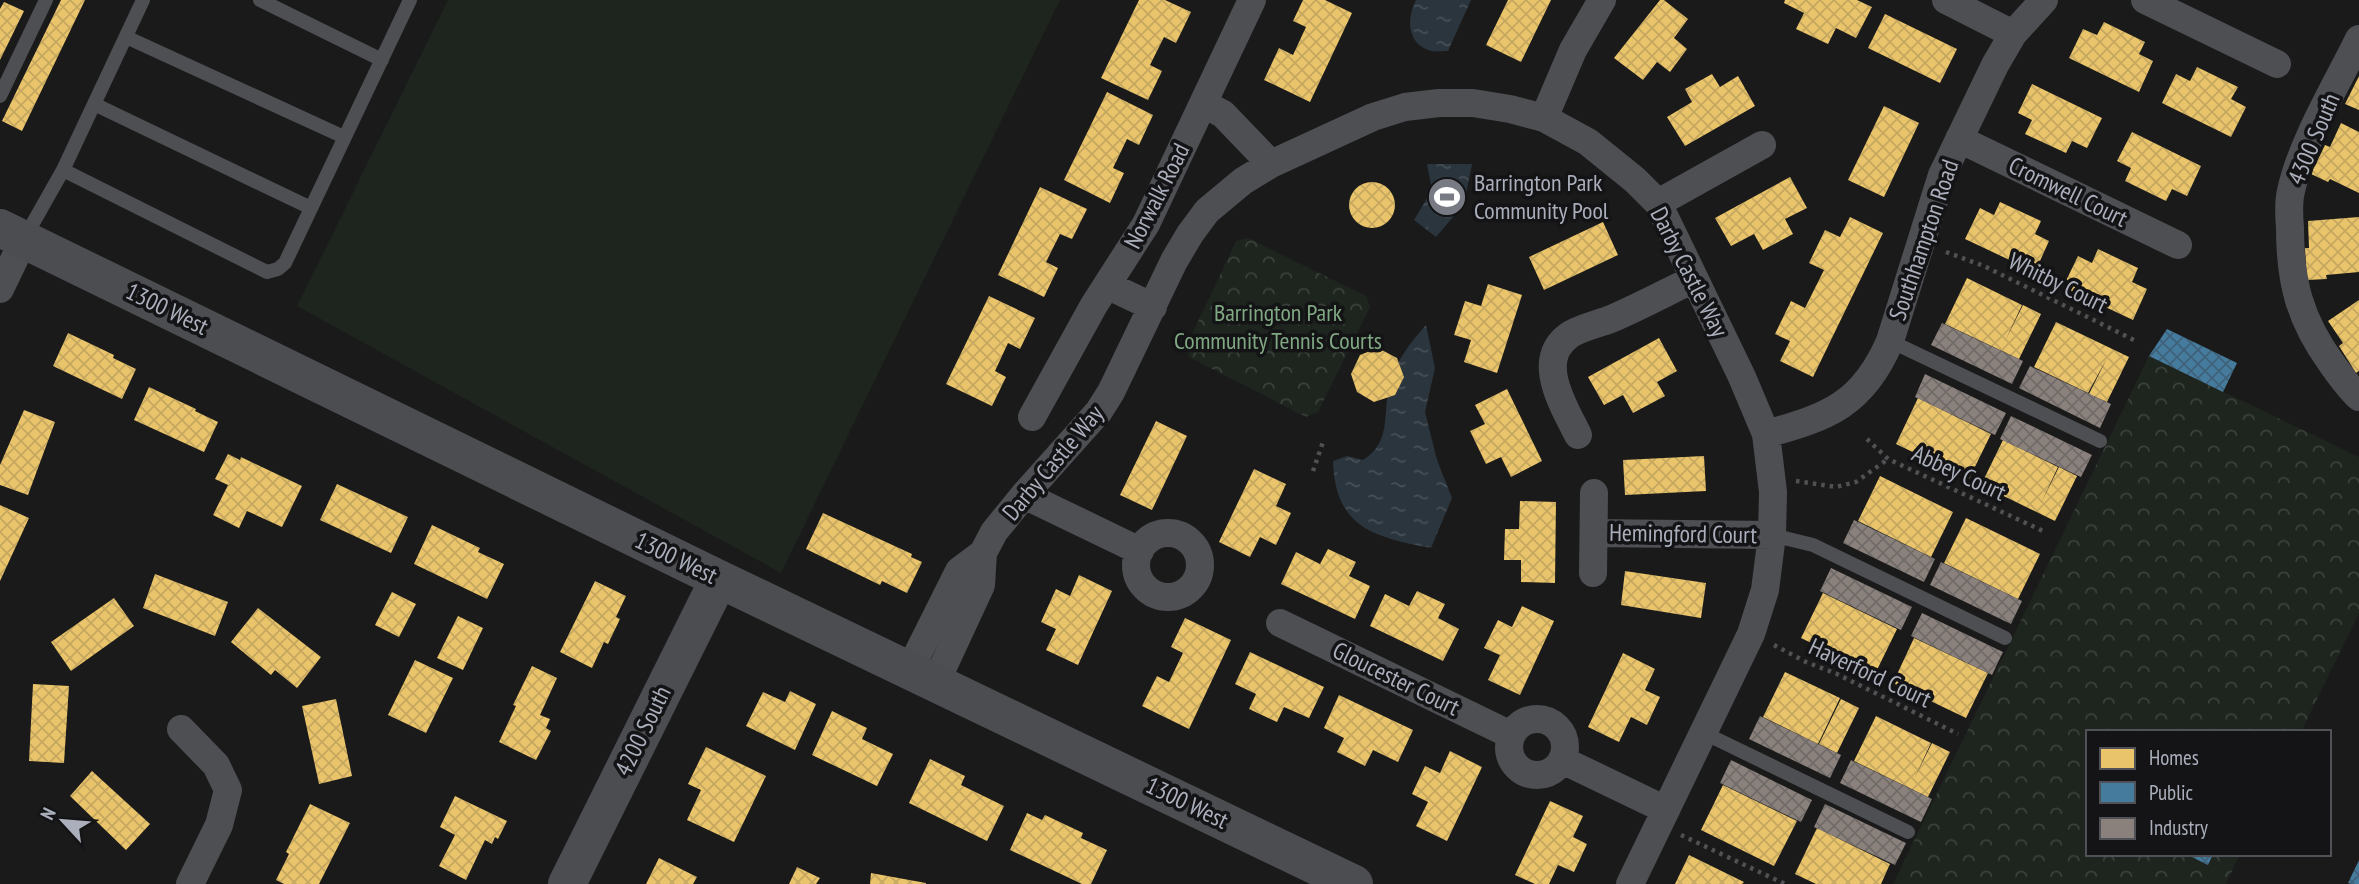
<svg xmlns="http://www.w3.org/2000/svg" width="2359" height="884" font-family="'PT Sans Narrow',sans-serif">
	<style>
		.green { fill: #1d251e }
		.park { fill: url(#park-crowns) }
		.water { fill: url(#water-ripples) }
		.homes { fill: url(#homes-cross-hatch) }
		.public { fill: url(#public-cross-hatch) }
		.industry { fill: url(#industry-cross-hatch) }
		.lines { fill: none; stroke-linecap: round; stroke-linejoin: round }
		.path { stroke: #505154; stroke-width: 4.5; stroke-dasharray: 3.5 5; stroke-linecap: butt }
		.lane { stroke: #4d4f53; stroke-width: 14 }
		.street { stroke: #4d4f53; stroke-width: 28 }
		.secondary { stroke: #4c4d51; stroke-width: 38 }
		.labels { text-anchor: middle; stroke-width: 7; stroke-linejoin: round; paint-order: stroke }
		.street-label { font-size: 24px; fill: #aaafbb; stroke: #141416 }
		.poi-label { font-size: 24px; fill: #aaafbb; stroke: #141416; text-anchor: start }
		.park-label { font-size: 24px; fill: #80a883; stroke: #141416 }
	</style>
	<defs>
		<pattern id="park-crowns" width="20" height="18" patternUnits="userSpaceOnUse" patternTransform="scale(1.75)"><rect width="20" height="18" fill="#1d251e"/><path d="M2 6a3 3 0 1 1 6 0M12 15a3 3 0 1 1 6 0" fill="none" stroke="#3b423d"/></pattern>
		<pattern id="water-ripples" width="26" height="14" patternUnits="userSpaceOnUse" patternTransform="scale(1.75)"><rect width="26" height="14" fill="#2b353d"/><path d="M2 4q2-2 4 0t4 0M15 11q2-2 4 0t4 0" fill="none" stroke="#475057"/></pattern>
		<pattern id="homes-cross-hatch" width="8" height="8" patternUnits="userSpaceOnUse" patternTransform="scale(1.75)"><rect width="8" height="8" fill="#e9c46a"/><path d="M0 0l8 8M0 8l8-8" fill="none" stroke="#c5a760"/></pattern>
		<pattern id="public-cross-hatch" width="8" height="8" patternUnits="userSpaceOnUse" patternTransform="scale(1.75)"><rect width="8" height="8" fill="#457b9d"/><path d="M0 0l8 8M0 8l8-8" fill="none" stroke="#3f627a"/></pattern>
		<pattern id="industry-cross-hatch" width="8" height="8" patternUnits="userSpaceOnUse" patternTransform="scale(1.75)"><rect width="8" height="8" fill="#8a817c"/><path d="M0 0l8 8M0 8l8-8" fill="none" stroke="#706a68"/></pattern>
	</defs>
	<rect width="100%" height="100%" fill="#1a1a1a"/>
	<!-- green -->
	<path class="green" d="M448,0H1060L781,573L297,306Z"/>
	<!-- park -->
	<path class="park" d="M1248,238L1366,296L1370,307L1318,412L1306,417L1189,357L1186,347L1236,241Z
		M2149,356L2359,457V613L2301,732H2088V854H2240L2226,884H1893Z"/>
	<!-- water -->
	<path class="water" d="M1416,0H1471L1448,51C1443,51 1436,52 1431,51C1407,44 1406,19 1416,0Z
		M1427,164H1472L1464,204L1436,237L1414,220L1432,190Z
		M1426,325L1435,368L1425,412L1437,460L1452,498L1431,548C1374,537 1335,528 1333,461L1347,456L1363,460C1394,441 1381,409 1391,380C1398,358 1411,342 1426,325Z"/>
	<!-- homes -->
	<path class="homes" d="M61,0H85L22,131L2,121Z
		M1139,0H1165L1191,12L1176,43L1164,37L1150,65L1162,71L1148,100L1101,78Z
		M1303,0H1325L1352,13L1310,102L1264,80L1279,48L1293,55L1306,27L1293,21Z
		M1508,0H1551L1521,62L1486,45Z
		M1660,0H1664L1688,19L1674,38L1687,49L1670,72L1657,62L1643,80L1614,58Z
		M1785,0H1857L1872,7L1856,38L1836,28L1828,44L1796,29L1804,13L1784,3Z
		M4,2L24,11L0,60V9Z
		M1885,14L1957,49L1940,83L1868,48Z
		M2104,22L2145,42L2139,54L2153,61L2139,92L2069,58L2083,29L2097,35Z
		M2197,67L2238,87L2231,99L2246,107L2231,137L2162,103L2176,74L2190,81Z
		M1712,74L1720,87L1738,76L1755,106L1685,146L1667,117L1692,102L1685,89Z
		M2359,76V110L2345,104Z
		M2032,84L2102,118L2087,148L2072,141L2066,153L2025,134L2032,120L2018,113Z
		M1107,92L1153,115L1139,145L1127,139L1113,168L1124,173L1110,203L1064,180Z
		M1884,106L1919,123L1884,197L1848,180Z
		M2341,123L2359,132V193L2330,179L2328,182L2311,174L2325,145L2330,147Z
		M2132,132L2201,166L2187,196L2172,189L2166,201L2125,181L2131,168L2117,161Z
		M1790,177L1807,208L1785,219L1793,234L1763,250L1754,234L1731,246L1715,218Z
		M1349 205a23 23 0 1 1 46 0a23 23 0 1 1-46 0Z
		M1040,187L1087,209L1072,239L1060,234L1046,262L1058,268L1044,297L998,275Z
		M2000,202L2041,221L2035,234L2049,241L2035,272L1965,239L1980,208L1994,215Z
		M1850,217L1883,233L1813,377L1780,361L1790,341L1775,334L1791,301L1805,308L1824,270L1809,263L1825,230L1840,237Z
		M2359,217V272L2326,275L2327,279L2307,280L2305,248H2309L2308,221Z
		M1603,222L1618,255L1544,290L1529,257Z
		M2098,249L2138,268L2132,282L2147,289L2133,320L2063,287L2078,256L2092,263Z
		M1967,278L2022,305L2005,341L2023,305L2041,314L2019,359L1945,324Z
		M1488,284L1522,295L1497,373L1464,362L1471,340L1454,335L1465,301L1481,306Z
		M989,296L1035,318L1020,349L1008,343L995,371L1006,377L992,406L946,384Z
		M2359,300V371L2356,373L2339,346L2343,343L2328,321Z
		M2056,322L2129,357L2107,402L2089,394L2107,358L2088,393L2034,367Z
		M68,333L114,355L113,358L136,369L122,399L53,366Z
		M1659,338L1677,371L1657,382L1665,396L1633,413L1623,395L1604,405L1588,377Z
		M1378,348L1397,358L1404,377L1395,395L1374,402L1357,392L1351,374L1360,355Z
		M149,387L196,409L195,411L218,422L204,452L134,420Z
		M1507,389L1542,461L1511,477L1501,457L1486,464L1470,431L1485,424L1475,405Z
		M1918,398L1991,434L1969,479L1896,444Z
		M24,410L55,422L28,495L0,485V465Z
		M1156,421L1187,436L1152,510L1120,495Z
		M2003,440L2058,467L2041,503L2059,467L2077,476L2055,521L1981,485Z
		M228,454L240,460L241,457L302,486L282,527L247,511L239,528L213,515L228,485L215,479Z
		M1704,456L1706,491L1625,495L1623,460Z
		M1254,469L1286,484L1276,506L1291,513L1276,545L1260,537L1250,557L1219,542Z
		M1880,476L1953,512L1931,557L1858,521Z
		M337,484L408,517L391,553L320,520Z
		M1520,501L1556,502L1555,583L1521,582V560H1504L1505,529H1519Z
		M0,505L29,518L0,581Z
		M823,513L912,554L911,557L922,562L907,593L882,581L880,585L806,549Z
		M1966,518L2040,554L2018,599L1944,563Z
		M432,525L480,548L478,552L504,564L487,599L414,564Z
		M1328,549L1356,562L1349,576L1370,586L1355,619L1281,584L1296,552L1320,564Z
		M1625,571L1706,583L1701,618L1621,605Z
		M155,574L228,602L215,636L143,608Z
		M1079,575L1112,591L1078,665L1046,650L1056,629L1041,622L1056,589L1070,596Z
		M595,581L626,596L616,617L620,619L608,644L604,642L592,668L560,652Z
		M1417,591L1445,604L1438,618L1459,629L1443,661L1370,626L1385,594L1409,606Z
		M392,592L416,604L399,637L375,625Z
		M1823,593L1897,629L1875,674L1801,638Z
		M114,598L134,626L71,671L51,642Z
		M1522,606L1554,621L1520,695L1488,680L1500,655L1484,648L1498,620L1512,627Z
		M258,608L321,657L297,688L275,670L271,675L231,642Z
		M458,616L483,628L463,670L437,658Z
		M1185,618L1231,640L1189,729L1142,706L1157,676L1169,682L1183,653L1171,647Z
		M1914,638L1988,673L1966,718L1893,683Z
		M1250,652L1324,687L1309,718L1284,707L1277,722L1249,709L1256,694L1235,684Z
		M1623,653L1655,669L1645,690L1660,697L1647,725L1631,717L1619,742L1588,727Z
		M415,660L453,678L426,733L388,715Z
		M532,666L557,678L540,715L550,719L546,728L551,731L536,760L499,742L516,706L513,705Z
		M1785,672L1840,698L1818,744L1763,717Z
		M33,684L69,686L64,763L29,761Z
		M790,691L816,704L795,750L746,726L763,692L785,702Z
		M1339,695L1413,730L1398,762L1373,750L1365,766L1337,752L1344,738L1324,728Z
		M336,699L352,776L319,784L302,706Z
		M1841,699L1859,708L1837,753L1819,744Z
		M832,711L867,728L862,739L893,754L877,786L812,755Z
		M1876,716L1931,743L1914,779L1932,743L1950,752L1928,797L1854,761Z
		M706,747L766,776L734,842L687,820L701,790L688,784Z
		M1450,751L1482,767L1447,841L1416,826L1428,802L1412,794L1425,766L1440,773Z
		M930,759L965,776L961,785L1004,806L987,841L909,803Z
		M92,771L150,824L126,850L70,796Z
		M1723,785L1797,821L1774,866L1701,830Z
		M455,796L507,821L498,839L495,837L492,844L485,840L466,880L439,866L455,835L440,827Z
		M1550,801L1583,816L1573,837L1587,844L1574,872L1558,865L1549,884H1535L1515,875Z
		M310,804L350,823L319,884H284L276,880L289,854L286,852Z
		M1027,813L1042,820L1045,815L1083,833L1081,838L1107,850L1091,884H1082L1010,850Z
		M1817,828L1890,864L1881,884H1816L1795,874Z
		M1689,855L1744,882L1742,884H1675Z
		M659,858L697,877L693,884H646Z
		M797,867L820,878L816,884H789Z
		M871,873L926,883V884H870Z"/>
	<!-- public -->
	<path class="public" d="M2167,329L2237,363L2223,392L2149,356Z
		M2186,854H2213L2208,865Z
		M2359,860V884H2351L2348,883Z"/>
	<!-- industry -->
	<path class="industry" d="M1942,323L2023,361L2012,384L1931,345Z
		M2030,366L2111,404L2100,428L2019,388Z
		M1925,374L2006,413L1995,435L1915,397Z
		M2011,416L2092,455L2081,477L2000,439Z
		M1854,520L1935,559L1924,582L1843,543Z
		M1941,562L2022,601L2011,624L1930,585Z
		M1831,568L1912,607L1901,630L1820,591Z
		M1922,613L2003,652L1992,675L1911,636Z
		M1760,716L1841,755L1830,778L1749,739Z
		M1731,760L1812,800L1801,822L1720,783Z
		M1851,760L1932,799L1921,822L1840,783Z
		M1825,804L1906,843L1895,865L1814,827Z"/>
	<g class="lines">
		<!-- path -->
		<path class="path" d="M1946,252L1984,266L2138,342
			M1867,439L1888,459L2043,531
			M1313,471L1324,439
			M1796,481L1836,487L1856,482L1888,459
			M1195,583L1205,588
			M1774,645L1806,662L1837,674L1958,734
			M1681,835L1785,884"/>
		<!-- lane -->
		<path class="lane" d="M260,0L382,60
			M126,37L344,137
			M0,96L46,0
			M94,104L311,208
			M63,170L267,272L278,269L285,263L410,0
			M24,239L63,170L143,0
			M1890,341L2100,441
			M1772,535L1813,545L2005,638
			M1704,733L1908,832"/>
		<!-- street -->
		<path class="street" d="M1946,0L2013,34
			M2145,0L2277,64
			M2359,39C2337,84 2301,143 2291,191C2288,203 2289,216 2290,228C2290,283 2300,320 2332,364C2340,375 2349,388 2359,397
			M1204,104L1223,114L1271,164
			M1544,118L1573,50L1602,0
			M1959,139L2178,245
			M1658,203L1762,145
			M1107,285L1153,307
			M0,289L23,241
			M1032,417L1094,305L1146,224L1252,0
			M1766,434C1829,417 1863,404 1890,341L1942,175L1995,65L2013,34L2044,0
			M1578,435C1564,406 1533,359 1571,334C1583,327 1598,324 1611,319C1639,307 1667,292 1694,279
			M1024,495L1140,551
			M1594,533L1772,535
			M1136 565a32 32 0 1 1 64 0a32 32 0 1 1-64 0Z
			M1593,573L1594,493
			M1280,623L1511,735
			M910,669L959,571L983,553L994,532L1024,495L1099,411L1111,392L1174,261L1190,234L1207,211L1243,181L1271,164L1373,117L1405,107L1439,103H1473L1510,109L1544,118L1588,142L1635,180L1658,203L1742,377L1766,434L1773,492L1772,535L1765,590L1751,634L1630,884
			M936,682L981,585L983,553
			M1509 747a28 28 0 1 1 56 0a28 28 0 1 1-56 0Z
			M181,729L216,765L228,790L219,825L190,884
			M1562,760L1666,810"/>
		<!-- secondary -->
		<path class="secondary" d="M0,228L719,579L1354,884
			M567,884L719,579"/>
	</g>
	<!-- icons -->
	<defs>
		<g id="stadium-disc" transform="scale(2.0125)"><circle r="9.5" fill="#787b83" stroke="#141416"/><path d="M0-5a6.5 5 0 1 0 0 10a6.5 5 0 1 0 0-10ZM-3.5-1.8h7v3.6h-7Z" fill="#fff"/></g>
	</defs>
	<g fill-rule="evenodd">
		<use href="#stadium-disc" x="1447" y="197"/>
	</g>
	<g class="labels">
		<!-- street labels -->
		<g class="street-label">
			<text transform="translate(2314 139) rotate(-67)" y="8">4300 South</text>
			<text transform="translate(2068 192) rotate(26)" y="8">Cromwell Court</text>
			<text transform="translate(1157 196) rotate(-63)" y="8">Norwalk Road</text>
			<text transform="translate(1924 240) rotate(-71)" y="8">Southhampton Road</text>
			<text transform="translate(1689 272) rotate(63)" y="8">Darby Castle Way</text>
			<text transform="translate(2058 283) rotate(26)" y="8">Whitby Court</text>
			<text transform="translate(167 309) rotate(26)" y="8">1300 West</text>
			<text transform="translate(1053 463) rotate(-50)" y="8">Darby Castle Way</text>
			<text transform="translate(1959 473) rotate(25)" y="8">Abbey Court</text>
			<text transform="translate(1683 534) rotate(1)" y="8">Hemingford Court</text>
			<text transform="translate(676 558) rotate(26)" y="8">1300 West</text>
			<text transform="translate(1870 673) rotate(25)" y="8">Haverford Court</text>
			<text transform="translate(1396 679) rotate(26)" y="8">Gloucester Court</text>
			<text transform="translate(643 731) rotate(-64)" y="8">4200 South</text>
			<text transform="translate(1187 803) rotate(26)" y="8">1300 West</text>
		</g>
		<!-- poi labels -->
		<g class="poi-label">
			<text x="1474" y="191">Barrington Park<tspan x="1474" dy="28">Community Pool</tspan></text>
		</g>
		<!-- park labels -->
		<g class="park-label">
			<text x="1278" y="321">Barrington Park<tspan x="1278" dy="28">Community Tennis Courts</tspan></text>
		</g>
	</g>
	<!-- legend -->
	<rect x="2086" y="730" width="245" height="126" fill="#141416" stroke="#505258" stroke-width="2"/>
	<rect x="2100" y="748" width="35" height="21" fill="#e9c46a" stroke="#505258" stroke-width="2"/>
	<text x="2149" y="765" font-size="21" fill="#aaafbb">Homes</text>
	<rect x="2100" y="782" width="35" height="21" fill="#457b9d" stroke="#505258" stroke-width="2"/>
	<text x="2149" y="800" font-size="21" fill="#aaafbb">Public</text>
	<rect x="2100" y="818" width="35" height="21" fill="#8a817c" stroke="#505258" stroke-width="2"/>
	<text x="2149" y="835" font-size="21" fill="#aaafbb">Industry</text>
	<!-- north arrow -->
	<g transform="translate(63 821) rotate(296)" stroke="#141416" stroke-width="5" paint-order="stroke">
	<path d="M0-5L12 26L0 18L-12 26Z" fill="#aaafbb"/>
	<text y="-10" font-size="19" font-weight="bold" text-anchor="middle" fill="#aaafbb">N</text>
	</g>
</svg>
